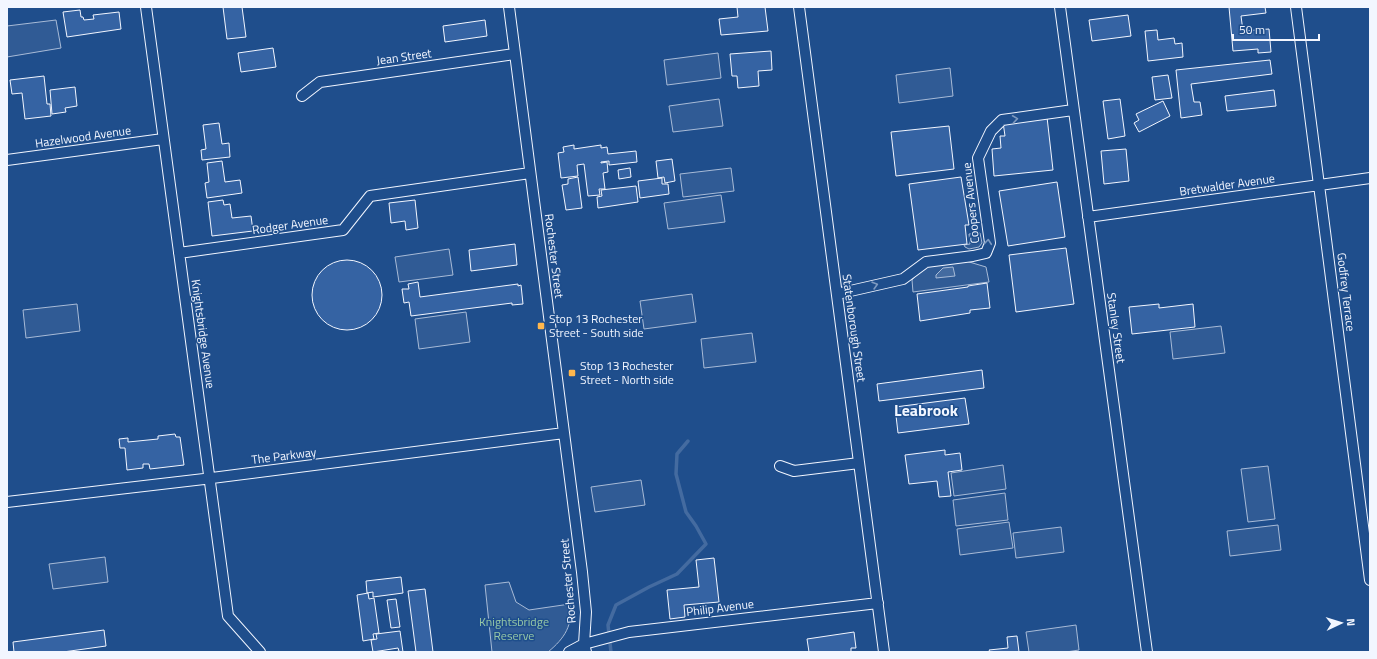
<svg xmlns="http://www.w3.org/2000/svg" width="1377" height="659" font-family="'Titillium Web',sans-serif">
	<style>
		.green { fill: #305b95; stroke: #a8bbd7 }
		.water { fill: #446ba0; stroke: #a8bbd7 }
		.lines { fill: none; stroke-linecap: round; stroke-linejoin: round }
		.stream { stroke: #446ba0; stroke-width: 3.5 }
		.building { fill: #3563a3; stroke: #f2f6ff }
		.street-casing { stroke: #f2f6ff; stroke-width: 12 }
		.street { stroke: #1f4e8c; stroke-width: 10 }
		.oneway { stroke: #7e9ac0 }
		.poi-dot { fill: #ffb74d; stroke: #1f4e8c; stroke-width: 1.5 }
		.labels { text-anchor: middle; stroke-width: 3; stroke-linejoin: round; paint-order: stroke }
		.street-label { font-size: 12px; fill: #f2f6ff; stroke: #1f4e8c }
		.poi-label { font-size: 12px; fill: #f2f6ff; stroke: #1f4e8c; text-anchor: start }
		.park-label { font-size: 12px; fill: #97c8a6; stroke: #1f4e8c }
		.district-label { font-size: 16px; font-weight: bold; fill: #f2f6ff; stroke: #1f4e8c }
	</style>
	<rect width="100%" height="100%" fill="#1f4e8c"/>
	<!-- green -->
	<path class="green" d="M56,20L61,48L7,57V26Z
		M718,53L721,78L667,85L664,60Z
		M950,68L953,96L899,103L896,75Z
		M719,99L723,126L673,132L669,106Z
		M731,168L734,191L683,197L680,174Z
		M721,195L725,222L668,229L664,203Z
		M980,233L982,243L979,247L969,249L965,247L964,245L970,244L969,234Z
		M449,249L453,275L399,282L395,257Z
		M966,261L986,267L989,282L913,292L912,280L918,273L928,266Z
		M692,294L696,322L644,329L640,301Z
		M77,304L80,331L26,338L23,310Z
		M466,312L470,342L419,349L415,319Z
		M1221,326L1225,353L1173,359L1170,332Z
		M752,333L756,362L704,368L701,339Z
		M1003,465L1006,489L954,496L951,473Z
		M1268,466L1275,519L1248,522L1241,469Z
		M641,480L645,505L595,512L591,487Z
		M1005,493L1008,520L956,526L953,500Z
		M1009,522L1013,548L960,555L957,529Z
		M1278,525L1281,550L1230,556L1227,531Z
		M1061,527L1064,552L1016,558L1013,533Z
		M105,557L108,582L53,589L49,564Z
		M509,582L516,602L529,610L570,604C573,625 565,638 548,652H492L485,585Z
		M1076,625L1079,650L1066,652H1029L1026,632Z"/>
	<!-- water -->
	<path class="water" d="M953,267L955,276L936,278V275L943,268Z"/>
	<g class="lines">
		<!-- stream -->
		<path class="stream" d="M611,652L608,625L616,605L649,587L677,574L706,544L696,526L686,512L676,474L677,454L688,441"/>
	</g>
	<!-- building -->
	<path class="building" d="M223,7H242L246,37L227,39Z
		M737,7H765L768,31L721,35L719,19L738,17Z
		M1229,7H1265L1266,13L1241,16L1243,31L1269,29L1271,52L1258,53V49L1233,51Z
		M80,10L81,17H83L84,20L94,19L93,15L119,12L121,29L67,37L63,12Z
		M1128,15L1131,36L1092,41L1089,20Z
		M485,20L487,36L445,42L443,26Z
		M1157,30L1158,40L1174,38L1175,44L1182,43L1183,57L1148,61L1145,31Z
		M273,48L276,67L241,72L238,53Z
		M771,51L772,70L758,71L759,86L738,88L737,76H732L730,54Z
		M1270,60L1272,74L1191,84L1194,102H1200L1202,115L1181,118L1176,70Z
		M1168,75L1172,98L1155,100L1152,77Z
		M44,76L47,104H50L51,116L25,119L22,93L12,94L10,80Z
		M75,87L77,106L65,108L66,112L52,114L50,90Z
		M1274,90L1276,106L1227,111L1225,96Z
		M1120,99L1125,136L1108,139L1103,101Z
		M1163,101L1170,116L1139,132L1134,123L1139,120L1136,114Z
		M1047,117L1053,170L994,176L992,149L1001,148L1000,136H1005L1003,122Z
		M219,123L222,144L229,143L230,157L202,160L201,150L206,149L203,125Z
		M949,126L954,169L896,176L891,132Z
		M574,145V149L601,145V148L607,147L608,154L636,151L637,162L609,165V161L601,162V163L607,162L608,172L603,173L605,189H599L600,195L588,196L584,164L577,165L578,176L561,178L558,153L564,152L563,147Z
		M1126,149L1129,181L1104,184L1101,151Z
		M672,159L675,181L665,183L664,177L658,178L656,161Z
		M222,161L225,182L240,180L242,193L207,198L205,183L209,182L207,163Z
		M630,168L631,177L619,179L618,170Z
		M578,177L582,208L566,210L562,185L568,184V179Z
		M961,177L969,225H965L967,244L918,250L909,184Z
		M662,178V184H668L669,194L640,198L638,181Z
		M1057,182L1065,237L1008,246L999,191Z
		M636,186L638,202L598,208L597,197L602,196L601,190Z
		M223,200L224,205L230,204L232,218L251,216L253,231L212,236L208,202Z
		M415,200L418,228L406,230L405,221L391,223L389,203Z
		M515,244L517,265L471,271L469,250Z
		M1066,248L1074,304L1016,312L1009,255Z
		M312 295a35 35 0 1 1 70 0a35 35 0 1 1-70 0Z
		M418,282L420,297L518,284V286L521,285L523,304L512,305V303L411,316L409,302L404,303L402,289H409L408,284Z
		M987,283L990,308L970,310V313L920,321L917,294L968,287V286Z
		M1159,304V308L1193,304L1195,327L1132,334L1129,307Z
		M982,370L984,388L879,401L877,384Z
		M965,398L969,424L898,433L895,407Z
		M175,434L176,437H180L184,465L150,469L149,464H143V468L127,470L125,448H120L119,439L128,438V442L158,439V436Z
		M945,450V455L960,453L962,470L948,472L951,496L939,497L937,481L909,484L905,455Z
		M714,558L719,602L684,605L685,617L670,619L667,590L699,587L696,560Z
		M401,577L403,593L373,597V592L367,593L366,581Z
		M425,589L433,652H416L408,591Z
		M368,593L369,599L374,598L379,633L373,634L374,639L363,641L357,595Z
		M396,599L400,627L391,628L387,600Z
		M104,630L106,646L63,652H14L13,642Z
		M400,631L403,652H394L399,651L398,648L373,652L371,640L377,639L376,634Z
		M854,632L856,648H851V652H809L807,639Z
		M1017,636L1019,652H990L989,650L1008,648L1007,637Z"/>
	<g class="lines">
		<!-- street casing -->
		<g class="street-casing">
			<path id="street" d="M146,7L228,616L260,652
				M509,7L582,572L586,612L584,644L586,652
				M799,7L884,652
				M1060,7L1147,652
				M1296,7L1370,580
				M302,96L320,82L514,54
				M7,160L163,139
				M1088,217L1370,178
				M179,253L343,230L370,196L530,173
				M837,294L903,279L926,262L973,256L986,253L990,243L978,158L991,131L1002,120L1073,110
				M780,466L794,471L859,463
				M7,502L204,479L564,433
				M569,652L584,644L629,632L878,603"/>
		</g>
		<!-- street -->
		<use href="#street" class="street"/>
	</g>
	<!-- one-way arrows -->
	<defs><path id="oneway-chevron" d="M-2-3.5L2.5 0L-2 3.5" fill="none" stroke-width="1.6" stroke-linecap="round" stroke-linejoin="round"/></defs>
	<g class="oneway">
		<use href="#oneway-chevron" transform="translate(1015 119) rotate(-8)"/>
		<use href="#oneway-chevron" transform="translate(988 242) rotate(-85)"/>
		<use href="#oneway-chevron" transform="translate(875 285) rotate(-16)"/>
	</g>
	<!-- markers -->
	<g class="poi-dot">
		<rect x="537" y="322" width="8" height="8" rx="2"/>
		<rect x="568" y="369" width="8" height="8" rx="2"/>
	</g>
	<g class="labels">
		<!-- street labels -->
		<g class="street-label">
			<text transform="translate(404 57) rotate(-8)" y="4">Jean Street</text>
			<text transform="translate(83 137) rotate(-8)" y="4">Hazelwood Avenue</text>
			<text transform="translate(1227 185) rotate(-8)" y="4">Bretwalder Avenue</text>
			<text transform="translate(971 203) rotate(-96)" y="4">Coopers Avenue</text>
			<text transform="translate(290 225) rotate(-8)" y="4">Rodger Avenue</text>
			<text transform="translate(554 256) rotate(83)" y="4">Rochester Street</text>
			<text transform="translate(1346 292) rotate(83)" y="4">Godfrey Terrace</text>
			<text transform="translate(854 328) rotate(82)" y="4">Statenborough Street</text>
			<text transform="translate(1116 328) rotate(82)" y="4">Stanley Street</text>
			<text transform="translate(203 334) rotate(82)" y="4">Knightsbridge Avenue</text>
			<text transform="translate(284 456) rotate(-7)" y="4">The Parkway</text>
			<text transform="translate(568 581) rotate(-95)" y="4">Rochester Street</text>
			<text transform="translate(720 608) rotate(-7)" y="4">Philip Avenue</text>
		</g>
		<!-- poi labels -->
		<g class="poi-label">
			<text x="549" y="323">Stop 13 Rochester<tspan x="549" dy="14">Street - South side</tspan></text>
			<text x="580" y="370">Stop 13 Rochester<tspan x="580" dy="14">Street - North side</tspan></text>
		</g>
		<!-- park labels -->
		<g class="park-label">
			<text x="514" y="626">Knightsbridge<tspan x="514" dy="14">Reserve</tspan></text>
		</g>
		<!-- district labels -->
		<g class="district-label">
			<text x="926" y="416">Leabrook</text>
		</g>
	</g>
	<!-- border -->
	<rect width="1377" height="659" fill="none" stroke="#f2f6ff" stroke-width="16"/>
	<!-- north arrow -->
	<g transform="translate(1341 623) rotate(86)" stroke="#1f4e8c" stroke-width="3" paint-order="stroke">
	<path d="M0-3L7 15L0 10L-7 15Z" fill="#f2f6ff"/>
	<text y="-6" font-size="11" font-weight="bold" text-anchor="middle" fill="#f2f6ff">N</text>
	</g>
	<!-- scale -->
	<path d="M1233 34v6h86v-6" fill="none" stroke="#f2f6ff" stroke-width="2"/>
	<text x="1239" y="34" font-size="12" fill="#f2f6ff" stroke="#1f4e8c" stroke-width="3" paint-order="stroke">50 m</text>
</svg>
